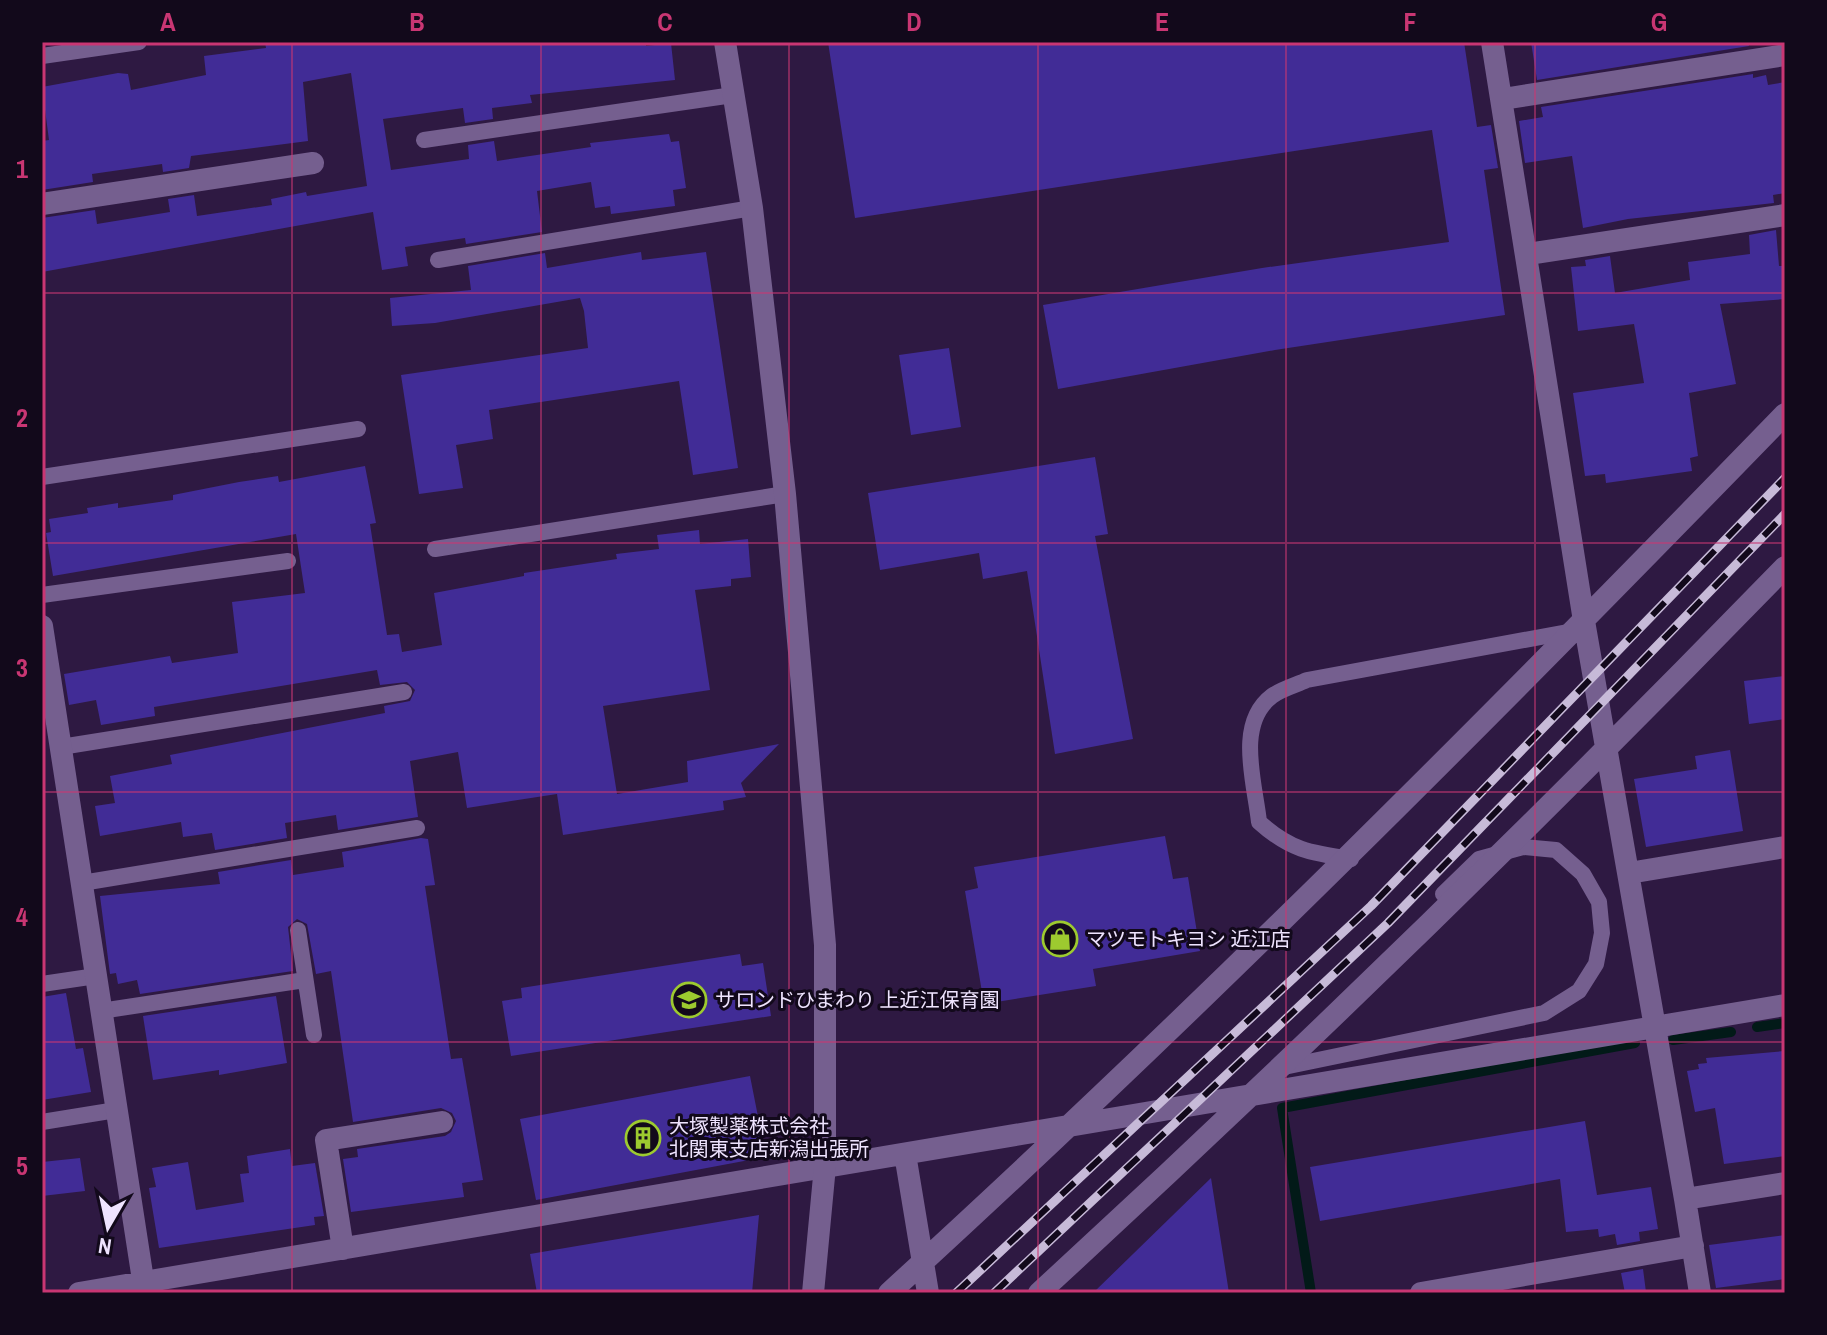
<svg xmlns="http://www.w3.org/2000/svg" width="1827" height="1335" font-family="'Archivo Narrow','Noto Sans JP',sans-serif">
	<style>
		.lines { fill: none; stroke-linecap: round; stroke-linejoin: round }
		.stream { stroke: #021a18; stroke-width: 10 }
		.building { fill: #412c96 }
		.service { stroke: #755f8f; stroke-width: 16 }
		.minor { stroke: #755f8f; stroke-width: 22 }
		.tertiary { stroke: #755f8f; stroke-width: 22 }
		.rail-casing { stroke: #c7bad8; stroke-width: 9 }
		.rail { stroke: #12091b; stroke-width: 6; stroke-dasharray: 18; stroke-linecap: butt }
		.grid { fill: none; stroke: #c93673; stroke-width: 2; stroke-opacity: 0.55 }
		.labels { text-anchor: middle; stroke-width: 6; stroke-linejoin: round; paint-order: stroke }
		.poi-label { font-size: 20px; fill: #eee3fe; stroke: #12091b; text-anchor: start }
		.neatline { fill: none; stroke: #c93673; stroke-width: 3 }
		.grid-label { font-size: 26px; text-anchor: middle; font-weight: bold; fill: #c93673 }
	</style>
	<rect width="100%" height="100%" fill="#2e1942"/>
	<g class="lines">
		<!-- stream -->
		<path class="stream" d="M1757,1027L1785,1023
			M1673,1040L1731,1032
			M1311,1293L1282,1108L1635,1043"/>
	</g>
	<!-- building -->
	<path class="building" d="M265,42H646V46L671,43L675,80L530,95L532,103L492,108L493,119L465,123L463,108L383,119L391,170L469,159L468,145L494,141L497,161L591,147L590,143L669,134L671,142L679,141L686,188L673,190L675,206L611,214L610,206L595,208L591,182L537,191L542,232L466,244L465,238L405,247L408,266L382,270L373,212L42,272V218L95,210L97,224L170,212L168,199L194,195L197,216L272,205L271,199L306,192L307,196L367,186L351,73L303,82L308,141L191,156L189,168L163,172L162,164L92,174L93,182L42,190V141L49,140L42,87L118,73L128,74L131,90L206,75L204,56L266,48Z
		M828,42H1464L1477,127L1491,125L1498,168L1484,170L1505,315L1275,350L1058,389L1043,305L1262,268L1449,242L1432,130L855,218Z
		M1531,42H1748L1749,46L1537,80Z
		M1753,74V78L1766,75L1768,85L1785,82V193L1773,195L1774,203L1628,219L1583,228L1572,156L1525,163L1519,121L1543,117L1541,107Z
		M1776,230L1779,266H1785V299L1720,304L1736,384L1689,393L1698,456L1690,458L1692,471L1606,483L1605,474L1585,476L1573,393L1644,383L1634,324L1578,331L1571,267L1586,266L1585,260L1610,256L1615,293L1690,280L1688,262L1750,254L1749,235Z
		M641,252L642,260L706,252L738,468L693,475L679,381L489,410L493,439L456,445L463,488L419,494L401,375L588,348L584,311L580,298L435,323L392,326L390,298L471,290L468,266L545,253L547,268Z
		M949,348L961,427L911,435L899,355Z
		M1095,457L1108,534L1095,536L1133,739L1055,754L1027,571L983,579L979,553L880,570L868,493Z
		M365,466L376,523L370,524L387,635L399,634L402,652L442,645L434,593L524,576V573L617,559L616,554L659,549L657,535L699,530L700,544L748,539L751,577L731,579V586L695,590L710,690L603,706L617,794L688,782L687,761L779,744L741,783L746,797L723,801L724,810L563,835L557,794L467,808L458,752L410,761L418,817L338,830L336,815L285,823L287,838L215,850L212,833L183,837L181,822L100,836L95,806L115,803L110,776L172,764L170,755L385,713L384,706L410,701L415,690L407,682L380,685L377,670L154,707L155,716L101,725L96,700L69,705L64,674L170,656L172,663L238,653L232,602L305,593L296,534L53,576L46,533L51,532L49,519L88,513L87,508L118,503V508L173,500V495L239,482L278,476L279,482Z
		M1785,676V719L1749,724L1744,681Z
		M1730,750L1743,831L1646,847L1634,779L1697,769L1695,756Z
		M1165,836L1173,879L1188,877L1200,951L1093,969L1096,986L984,1004L965,891L978,888L974,867Z
		M421,838L428,839L435,885L425,886L451,1059L462,1058L483,1180L462,1183L464,1197L351,1212L343,1159L358,1157L357,1149L445,1136L451,1132L456,1121L452,1113L441,1108L353,1122L331,971L316,974L307,924L297,919L288,927L293,971L140,994L137,980L118,984L116,973L110,974L100,896L220,884L218,872L291,860L293,875L344,867L342,852Z
		M740,954L742,966L763,963L771,1016L511,1056L502,1001L522,998L521,988Z
		M66,993L76,1049L83,1048L91,1092L42,1100V997Z
		M276,996L287,1063L219,1075V1070L153,1080L143,1016Z
		M1785,1051V1156L1724,1164L1715,1108L1695,1112L1687,1071L1699,1069L1698,1064L1707,1063L1706,1058Z
		M750,1076L766,1157L536,1200L520,1119Z
		M1585,1121L1597,1195L1651,1187L1658,1229L1639,1232L1640,1241L1617,1245L1615,1234L1599,1237L1598,1229L1566,1232L1560,1179L1320,1221L1310,1167Z
		M290,1149L292,1166L315,1163L324,1216L314,1217L315,1225L159,1248L149,1188L156,1187L152,1168L188,1162L196,1210L244,1202L240,1174L249,1173L247,1156Z
		M80,1158L85,1191L42,1196V1162Z
		M1211,1178L1229,1293H1093Z
		M759,1215L752,1293H537L530,1254Z
		M1785,1235V1279L1716,1288L1709,1245Z
		M1643,1269L1646,1292L1625,1293L1621,1273Z"/>
	<g class="lines">
		<!-- service -->
		<path class="service" d="M42,56L139,42
			M424,140L733,95
			M438,260L752,208
			M42,477L358,429
			M435,549L785,494
			M42,595L288,561
			M61,747L404,692
			M1351,859C1310,853 1290,850 1259,822C1255,783 1235,724 1272,696C1281,689 1296,685 1307,680L1573,631
			M82,883L417,828
			M298,930L314,1035
			M42,984L96,976
			M101,1011L305,980
			M1284,1067L1544,1013L1579,991L1596,964L1602,933L1599,902L1583,874L1556,850L1523,847L1479,859L1443,894
			M42,1122L116,1110"/>
		<!-- minor -->
		<path class="minor" d="M1492,42L1584,621L1685,1199L1785,1183
			M1503,99L1785,55
			M42,204L313,163
			M1528,254L1785,215
			M42,626L145,1293
			M1629,873L1785,847
			M905,1154L928,1293
			M1685,1199L1700,1293
			M343,1249L326,1140L442,1122
			M79,1293L1785,1005
			M889,1293C1198,1011 1494,714 1785,414
			M1039,1293C1295,1058 1543,816 1785,567
			M1421,1293L1693,1246"/>
		<!-- tertiary -->
		<path class="tertiary" d="M725,42L752,208L785,494L825,945V1166L813,1293"/>
		<!-- rail casing -->
		<g class="rail-casing">
			<path id="rail" d="M956,1293L1371,906L1785,478
				M994,1293L1388,923L1785,514"/>
		</g>
		<!-- rail -->
		<use href="#rail" class="rail"/>
	</g>
	<!-- grid -->
	<path class="grid" d="M292,42V1293M541,42V1293M789,42V1293M1038,42V1293M1286,42V1293M1535,42V1293M42,293H1785M42,543H1785M42,792H1785M42,1042H1785"/>
	<!-- icons -->
	<defs>
		<g id="shop-ring" transform="scale(1.8)"><circle r="9.5" fill="#12091b" stroke="#9dca2f" stroke-width="1.5"/><path d="M-5-2.5h2.3a2.7 3.5 0 0 1 5.4 0H5L5.5 6h-11ZM-1.5-2.5h3a1.5 2.3 0 0 0-3 0Z" fill="#9dca2f"/></g>
		<g id="school-ring" transform="scale(1.8)"><circle r="9.5" fill="#12091b" stroke="#9dca2f" stroke-width="1.5"/><path d="M0-5L7-2L0 1L-7-2ZM-4 1L0 2.5L4 1V4Q0 6-4 4Z" fill="#9dca2f"/></g>
		<g id="building-ring" transform="scale(1.8)"><circle r="9.5" fill="#12091b" stroke="#9dca2f" stroke-width="1.5"/><path d="M-4-6H4V6H1V3H-1V6H-4ZM-2.5-4.3h1.7v1.8h-1.7ZM.8-4.3h1.7v1.8H.8ZM-2.5-1h1.7V.8h-1.7ZM.8-1h1.7V.8H.8Z" fill="#9dca2f"/></g>
	</defs>
	<g fill-rule="evenodd">
		<use href="#shop-ring" x="1060" y="939"/>
		<use href="#school-ring" x="689" y="1000"/>
		<use href="#building-ring" x="643" y="1138"/>
	</g>
	<g class="labels">
		<!-- poi labels -->
		<g class="poi-label">
			<text x="1086" y="946">マツモトキヨシ 近江店</text>
			<text x="715" y="1007">サロンドひまわり 上近江保育園</text>
			<text x="669" y="1133">大塚製薬株式会社<tspan x="669" dy="23">北関東支店新潟出張所</tspan></text>
		</g>
	</g>
	<!-- border -->
	<rect width="1827" height="1335" fill="none" stroke="#12091b" stroke-width="88"/>
	<!-- north arrow -->
	<g transform="translate(108 1227) rotate(189)" stroke="#12091b" stroke-width="6" paint-order="stroke">
	<path d="M0-6L14 30L0 20L-14 30Z" fill="#eee3fe"/>
	<text y="-12" font-size="22" font-weight="bold" text-anchor="middle" fill="#eee3fe">N</text>
	</g>
	<rect x="44" y="44" width="1739" height="1247" class="neatline"/>
	<g class="grid-label">
		<text x="168" y="31">A</text>
		<text x="417" y="31">B</text>
		<text x="665" y="31">C</text>
		<text x="914" y="31">D</text>
		<text x="1162" y="31">E</text>
		<text x="1410" y="31">F</text>
		<text x="1659" y="31">G</text>
		<text x="22" y="178">1</text>
		<text x="22" y="427">2</text>
		<text x="22" y="677">3</text>
		<text x="22" y="926">4</text>
		<text x="22" y="1175">5</text>
	</g>
</svg>
